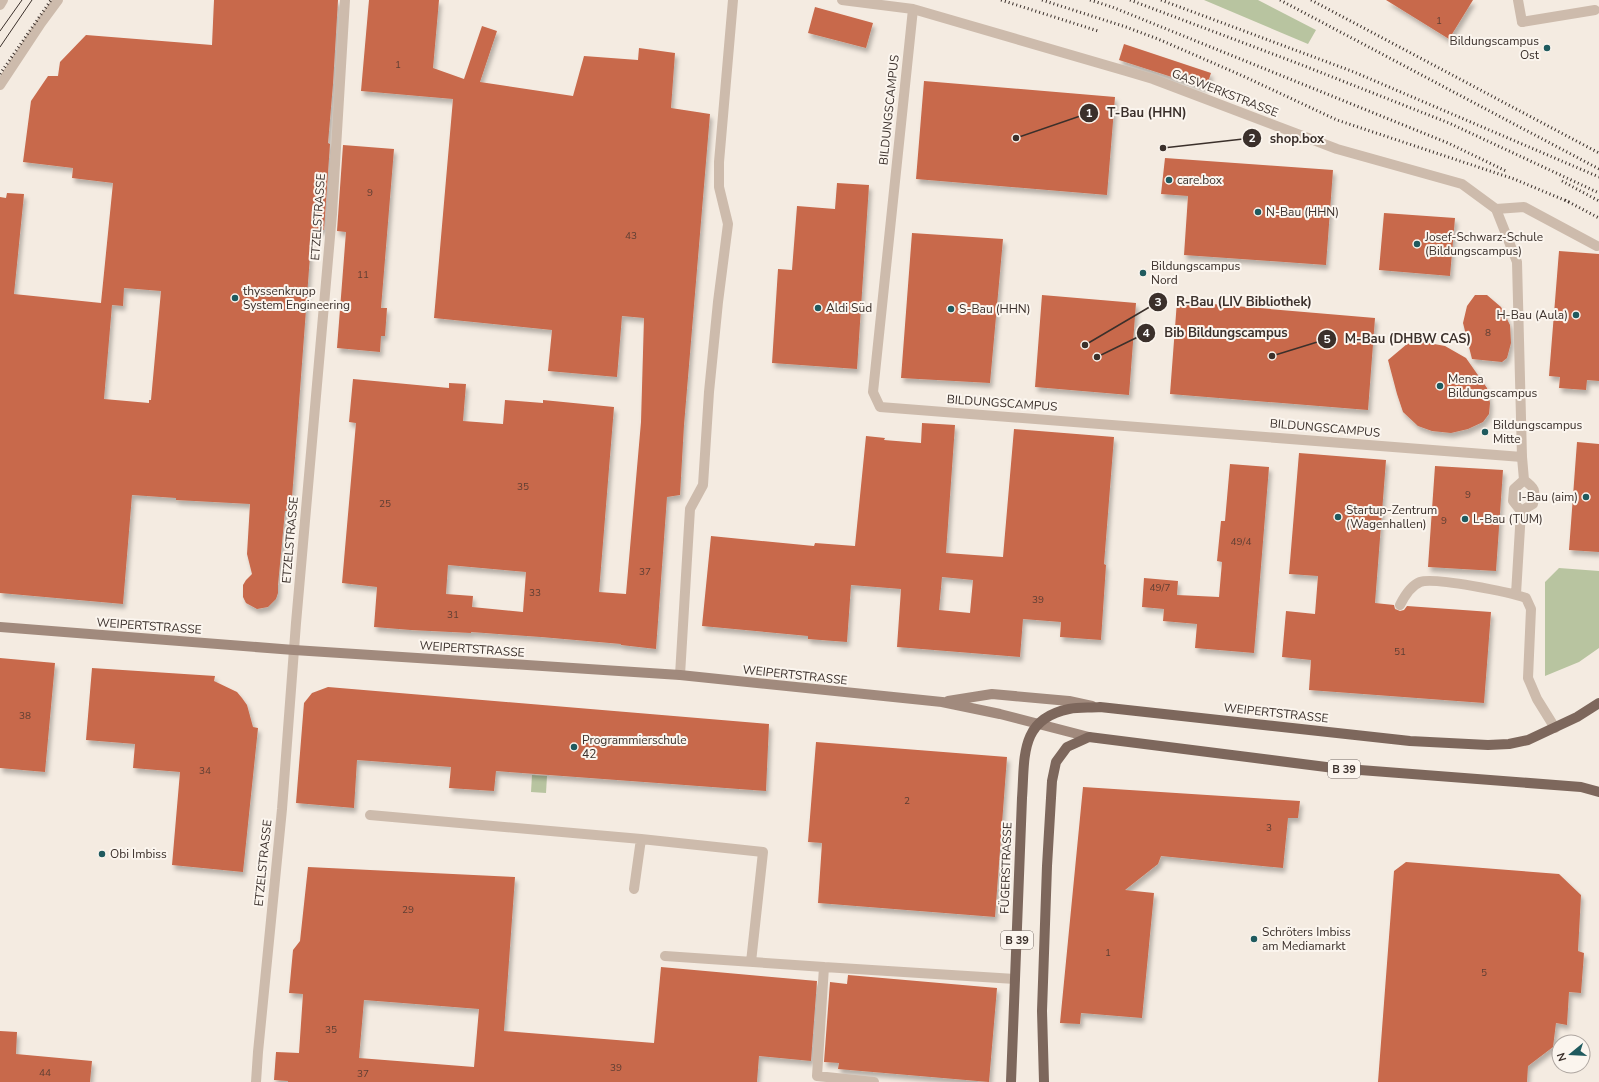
<svg xmlns="http://www.w3.org/2000/svg" width="1599" height="1082" font-family="'Nunito Sans',sans-serif">
<style>
.green{fill:#b8c4a0}
.building{fill:#c8694b;fill-rule:evenodd;filter:url(#shadow)}
.lines{fill:none;stroke-linecap:round;stroke-linejoin:round}
.lane{stroke:#cdbbac;stroke-width:10}
.street{stroke:#cdbbac;stroke-width:10}
.secondary{stroke:#a18a7d;stroke-width:10}
.primary{stroke:#7d675c;stroke-width:10}
.tram{stroke:#3b302b;stroke-width:1}
.rail{stroke:#3b302b;stroke-width:3;stroke-dasharray:1 3;stroke-linecap:butt}
.poi-dot{fill:#1f5a5e;stroke:#fbf5ee;stroke-width:1.5}
.labels{text-anchor:middle;stroke-width:4;stroke-linejoin:round;paint-order:stroke}
.number-label{font-size:10px;fill:#5e3e33}
.shield{fill:#fbf5ee;stroke:#756b66;stroke-width:1}
.shield-label{font-size:11px;font-weight:bold;fill:#3b302b}
.poi-label{font-size:12px;fill:#3b302b;stroke:#fbf5ee;text-anchor:start}
.street-label{font-size:12px;fill:#3b302b;stroke:#fbf5ee}
.leader{fill:none;stroke:#3b302b;stroke-width:1.5}
.callout-dot{fill:#3b302b;stroke:#fbf5ee;stroke-width:1.5}
.mark-label{font-size:12px;text-anchor:middle;font-weight:bold;fill:#fff}
.callout-label{font-size:13px;text-anchor:middle;font-weight:bold;fill:#3b302b;stroke:#fbf5ee;stroke-width:4;stroke-linejoin:round;paint-order:stroke}
</style>
<defs>
<filter id="shadow"><feDropShadow dx="2.5" dy="4.5" stdDeviation="2" flood-color="#0004"/></filter>
</defs>
<rect width="100%" height="100%" fill="#f4ebe1"/>
<path class="green" d="M 1204,0 L 1258,0 L 1316,30 L 1308,44 Z
M 1559,568 L 1599,571 L 1599,648 L 1579,662 L 1545,676 L 1545,582 Z
M 532,775 L 547,776 L 546,793 L 531,792 Z"/>
<path class="building" d="M 214,0 L 338,0 L 333,84 L 328,143 L 330,144 L 324,230 L 312,229 L 291,511 L 285,511 L 278,585 L 278,593 L 276,599 L 268,607 L 257,609 L 246,603 L 243,597 L 243,585 L 246,580 L 252,574 L 247,554 L 250,504 L 176,500 L 176,498 L 132,495 L 123,604 L 0,593 L 0,197 L 6,198 L 7,193 L 24,194 L 14,294 L 101,303 L 113,183 L 72,178 L 73,168 L 23,162 L 31,101 L 48,76 L 58,76 L 60,62 L 86,35 L 212,45 ZM 124,288 L 161,291 L 151,400 L 149,400 L 149,403 L 104,399 L 112,305 L 123,306 Z
M 369,0 L 439,0 L 433,68 L 464,79 L 482,26 L 497,31 L 480,82 L 573,96 L 584,56 L 638,60 L 639,48 L 675,53 L 671,108 L 710,114 L 684,425 L 680,495 L 667,497 L 656,649 L 621,645 L 621,644 L 541,637 L 471,632 L 471,633 L 411,630 L 374,627 L 377,587 L 342,583 L 356,423 L 349,422 L 353,379 L 449,388 L 449,383 L 466,384 L 463,421 L 503,424 L 505,400 L 543,403 L 543,400 L 614,407 L 599,592 L 626,594 L 641,422 L 644,318 L 622,316 L 617,377 L 548,371 L 552,330 L 434,318 L 453,99 L 361,91 ZM 448,565 L 526,572 L 523,612 L 472,607 L 473,596 L 446,594 Z
M 1386,0 L 1473,0 L 1449,39 Z
M 815,7 L 873,23 L 866,48 L 808,33 Z
M 1124,44 L 1211,73 L 1206,88 L 1119,60 Z
M 924,81 L 1115,97 L 1107,195 L 916,179 Z
M 343,145 L 394,149 L 381,308 L 387,308 L 385,336 L 381,336 L 380,352 L 337,348 L 346,232 L 337,231 Z
M 1165,158 L 1333,170 L 1326,265 L 1184,255 L 1188,196 L 1161,194 Z
M 837,183 L 869,185 L 857,369 L 772,363 L 778,269 L 792,270 L 797,206 L 835,209 Z
M 1384,213 L 1455,218 L 1450,276 L 1379,270 Z
M 912,233 L 1003,239 L 990,383 L 901,378 Z
M 1559,251 L 1599,254 L 1599,381 L 1587,380 L 1586,390 L 1559,388 L 1560,377 L 1549,376 Z
M 1042,295 L 1136,303 L 1129,395 L 1035,387 Z
M 1475,295 L 1487,295 L 1501,307 L 1510,325 L 1511,343 L 1507,358 L 1502,362 L 1472,359 L 1463,323 L 1467,306 Z
M 1177,301 L 1375,318 L 1368,410 L 1170,394 Z
M 1418,341 L 1445,346 L 1466,358 L 1487,388 L 1490,403 L 1489,414 L 1483,422 L 1468,429 L 1451,433 L 1432,431 L 1418,426 L 1403,412 L 1397,394 L 1388,360 L 1407,344 Z
M 922,423 L 955,425 L 946,553 L 1003,557 L 1014,429 L 1114,437 L 1104,564 L 1106,565 L 1101,640 L 1060,637 L 1061,622 L 1023,619 L 1020,657 L 897,647 L 901,589 L 851,585 L 847,642 L 808,639 L 808,636 L 702,626 L 711,536 L 814,546 L 815,543 L 855,546 L 866,436 L 885,438 L 884,440 L 921,443 ZM 942,577 L 973,580 L 970,613 L 939,610 Z
M 1577,442 L 1599,444 L 1599,552 L 1569,550 Z
M 1299,453 L 1386,460 L 1375,603 L 1394,605 L 1395,609 L 1400,611 L 1404,610 L 1407,606 L 1491,612 L 1484,703 L 1309,690 L 1311,660 L 1282,657 L 1286,611 L 1315,614 L 1318,576 L 1289,574 Z
M 1230,464 L 1269,467 L 1254,653 L 1195,648 L 1197,624 L 1163,621 L 1164,609 L 1142,607 L 1144,578 L 1178,581 L 1177,595 L 1219,597 L 1222,562 L 1217,561 L 1221,521 L 1225,521 Z
M 1435,466 L 1503,470 L 1496,571 L 1428,567 Z
M 0,658 L 55,663 L 45,772 L 0,768 Z
M 92,668 L 215,676 L 214,681 L 237,692 L 242,698 L 247,705 L 253,727 L 258,728 L 243,872 L 172,865 L 180,772 L 133,768 L 135,744 L 86,740 Z
M 328,687 L 769,724 L 766,791 L 496,771 L 494,791 L 449,788 L 451,767 L 357,760 L 354,808 L 296,803 L 304,703 L 312,693 Z
M 816,742 L 1007,757 L 995,917 L 818,903 L 822,843 L 808,842 Z
M 1083,787 L 1300,801 L 1298,818 L 1288,818 L 1283,868 L 1161,856 L 1158,864 L 1125,890 L 1154,893 L 1142,1018 L 1081,1013 L 1080,1024 L 1060,1023 Z
M 1406,862 L 1559,874 L 1581,895 L 1578,951 L 1584,953 L 1581,993 L 1569,992 L 1567,1025 L 1556,1023 L 1553,1047 L 1528,1066 L 1527,1082 L 1378,1082 L 1394,871 Z
M 308,867 L 515,877 L 504,1031 L 654,1043 L 661,967 L 817,981 L 811,1061 L 759,1056 L 757,1082 L 288,1082 L 288,1081 L 274,1080 L 276,1052 L 299,1053 L 303,994 L 289,993 L 293,950 L 300,941 ZM 364,1000 L 479,1009 L 474,1067 L 359,1058 Z
M 848,975 L 997,988 L 989,1082 L 838,1069 L 839,1063 L 824,1062 L 830,982 L 847,984 Z
M 0,1031 L 17,1032 L 16,1054 L 92,1061 L 90,1082 L 0,1082 Z"/>
<g class="lines">
<path class="lane" d="M 0,5 L 3,0
M 1522,22 L 1595,10
M 1496,209 L 1524,207 L 1597,246
M 1522,457 L 1524,480
M 1516,594 L 1521,511 L 1513,501 L 1514,489 L 1524,480 C 1535,488 1536,490 1533,504 L 1521,511
M 1400,605 C 1404,597 1410,586 1420,582 C 1434,577 1510,592 1526,598 L 1531,609 L 1528,678 L 1537,699 L 1555,728
M 680,675 L 690,509 L 703,485 L 709,392 L 718,302 L 728,224 L 719,187 L 719,162 L 733,0
M 370,815 L 641,839 L 634,889
M 641,839 L 763,852 L 751,962
M 665,956 L 824,967
M 874,1082 L 817,1076 L 824,967 L 1015,979"/>
<path class="street" d="M 842,0 L 913,9 L 1126,71 L 1153,79 L 1337,149 L 1462,184 L 1496,209 L 1517,262 L 1522,457 L 880,407 L 873,392 L 913,9
M 1518,0 L 1522,22
M 0,85 L 41,23 L 58,0
M 256,1082 L 258,1052 L 282,809 L 296,623 L 332,214 L 345,0"/>
<path class="secondary" d="M 0,627 L 294,650 L 680,675 L 942,702 L 1000,714 L 1089,737
M 948,701 L 992,694 L 1069,701 L 1092,706"/>
<path class="primary" d="M 1011,1082 L 1022,798 C 1025,758 1019,719 1069,709 C 1079,707 1090,708 1100,707 L 1410,741 L 1488,745 L 1509,744 L 1528,740 L 1577,717 L 1599,703
M 1044,1082 L 1042,1011 L 1047,866 L 1052,781 L 1056,762 L 1067,747 L 1089,737 L 1334,768 L 1581,787 L 1599,792"/>
<path class="tram" d="M 0,31 L 22,0
M 0,47 L 32,0"/>
<path class="rail" d="M 1001,0 L 1098,31
M 1042,0 L 1126,27 L 1158,39 L 1243,76 L 1337,120 L 1514,179 L 1569,202
M 1090,0 L 1112,7 L 1448,143 L 1506,171
M 1130,0 L 1302,65 L 1449,123 L 1599,193
M 1161,0 L 1354,72 L 1599,177
M 1280,0 L 1599,169
M 1311,0 L 1599,153
M 0,74 L 51,0
M 1562,181 L 1599,201
M 1565,200 L 1599,218"/>
</g>
<g class="poi-dot">
<circle cx="1547" cy="48" r="4"/>
<circle cx="1169" cy="180" r="4"/>
<circle cx="1258" cy="212" r="4"/>
<circle cx="1417" cy="244" r="4"/>
<circle cx="1143" cy="273" r="4"/>
<circle cx="235" cy="298" r="4"/>
<circle cx="818" cy="308" r="4"/>
<circle cx="951" cy="309" r="4"/>
<circle cx="1576" cy="315" r="4"/>
<circle cx="1440" cy="386" r="4"/>
<circle cx="1485" cy="432" r="4"/>
<circle cx="1586" cy="497" r="4"/>
<circle cx="1338" cy="517" r="4"/>
<circle cx="1465" cy="519" r="4"/>
<circle cx="574" cy="747" r="4"/>
<circle cx="102" cy="854" r="4"/>
<circle cx="1254" cy="939" r="4"/>
</g>
<g class="labels">
<g class="number-label">
<text x="1439" y="24">1</text>
<text x="398" y="68">1</text>
<text x="370" y="196">9</text>
<text x="631" y="239">43</text>
<text x="363" y="278">11</text>
<text x="1488" y="336">8</text>
<text x="523" y="490">35</text>
<text x="1468" y="498">9</text>
<text x="385" y="507">25</text>
<text x="1444" y="524">9</text>
<text x="1241" y="545">49/4</text>
<text x="645" y="575">37</text>
<text x="1160" y="591">49/7</text>
<text x="535" y="596">33</text>
<text x="1038" y="603">39</text>
<text x="453" y="618">31</text>
<text x="1400" y="655">51</text>
<text x="25" y="719">38</text>
<text x="205" y="774">34</text>
<text x="907" y="804">2</text>
<text x="1269" y="831">3</text>
<text x="408" y="913">29</text>
<text x="1108" y="956">1</text>
<text x="1484" y="976">5</text>
<text x="331" y="1033">35</text>
<text x="616" y="1071">39</text>
<text x="45" y="1076">44</text>
<text x="363" y="1077">37</text>
</g>
<g class="shield">
<rect x="1328" y="760" width="32" height="18" rx="3"/>
<rect x="1001" y="931" width="32" height="18" rx="3"/>
</g>
<g class="shield-label">
<text x="1344" y="773">B 39</text>
<text x="1017" y="944">B 39</text>
</g>
<g class="poi-label">
<text x="1539" y="45" text-anchor="end">Bildungscampus<tspan x="1539" dy="14">Ost</tspan></text>
<text x="1177" y="184">care.box</text>
<text x="1266" y="216">N-Bau (HHN)</text>
<text x="1425" y="241">Josef-Schwarz-Schule<tspan x="1425" dy="14">(Bildungscampus)</tspan></text>
<text x="1151" y="270">Bildungscampus<tspan x="1151" dy="14">Nord</tspan></text>
<text x="243" y="295">thyssenkrupp<tspan x="243" dy="14">System Engineering</tspan></text>
<text x="826" y="312">Aldi Süd</text>
<text x="959" y="313">S-Bau (HHN)</text>
<text x="1568" y="319" text-anchor="end">H-Bau (Aula)</text>
<text x="1448" y="383">Mensa<tspan x="1448" dy="14">Bildungscampus</tspan></text>
<text x="1493" y="429">Bildungscampus<tspan x="1493" dy="14">Mitte</tspan></text>
<text x="1578" y="501" text-anchor="end">I-Bau (aim)</text>
<text x="1346" y="514">Startup-Zentrum<tspan x="1346" dy="14">(Wagenhallen)</tspan></text>
<text x="1473" y="523">L-Bau (TUM)</text>
<text x="582" y="744">Programmierschule<tspan x="582" dy="14">42</tspan></text>
<text x="110" y="858">Obi Imbiss</text>
<text x="1262" y="936">Schröters Imbiss<tspan x="1262" dy="14">am Mediamarkt</tspan></text>
</g>
<g class="street-label">
<text transform="translate(1225 93) rotate(21)" y="4">GASWERKSTRASSE</text>
<text transform="translate(889 110) rotate(-84)" y="4">BILDUNGSCAMPUS</text>
<text transform="translate(318 217) rotate(-86)" y="4">ETZELSTRASSE</text>
<text transform="translate(1002 403) rotate(4)" y="4">BILDUNGSCAMPUS</text>
<text transform="translate(1325 428) rotate(5)" y="4">BILDUNGSCAMPUS</text>
<text transform="translate(290 540) rotate(-85)" y="4">ETZELSTRASSE</text>
<text transform="translate(149 626) rotate(4)" y="4">WEIPERTSTRASSE</text>
<text transform="translate(472 649) rotate(4)" y="4">WEIPERTSTRASSE</text>
<text transform="translate(795 675) rotate(6)" y="4">WEIPERTSTRASSE</text>
<text transform="translate(1276 713) rotate(6)" y="4">WEIPERTSTRASSE</text>
<text transform="translate(263 863) rotate(-84)" y="4">ETZELSTRASSE</text>
<text transform="translate(1006 868) rotate(-88)" y="4">FÜGERSTRASSE</text>
</g>
</g>
<path class="leader" d="M1016 138L1089 113M1163 148L1252 138M1085 345L1158 302M1097 357L1146 333M1272 356L1327 339"/>
<g class="callout-dot">
<circle cx="1016" cy="138" r="4"/>
<circle cx="1163" cy="148" r="4"/>
<circle cx="1085" cy="345" r="4"/>
<circle cx="1097" cy="357" r="4"/>
<circle cx="1272" cy="356" r="4"/>
<circle cx="1089" cy="113" r="10"/>
<circle cx="1252" cy="138" r="10"/>
<circle cx="1158" cy="302" r="10"/>
<circle cx="1146" cy="333" r="10"/>
<circle cx="1327" cy="339" r="10"/>
</g>
<g class="mark-label">
<text x="1089" y="117">1</text>
<text x="1252" y="142">2</text>
<text x="1158" y="306">3</text>
<text x="1146" y="337">4</text>
<text x="1327" y="343">5</text>
</g>
<g class="callout-label">
<text x="1147" y="117">T-Bau (HHN)</text>
<text x="1297" y="143">shop.box</text>
<text x="1244" y="306">R-Bau (LIV Bibliothek)</text>
<text x="1226" y="337">Bib Bildungscampus</text>
<text x="1408" y="343">M-Bau (DHBW CAS)</text>
</g>
<g transform="translate(1571 1054) rotate(252)"><circle r="19" fill="#fbf5ee" stroke="#aea6a0"/>
<path d="M0-3L7 15L0 10L-7 15Z" fill="#1f5a5e"/>
<text y="-6" font-size="11" font-weight="bold" text-anchor="middle" fill="#3b302b">N</text>
</g>
</svg>
